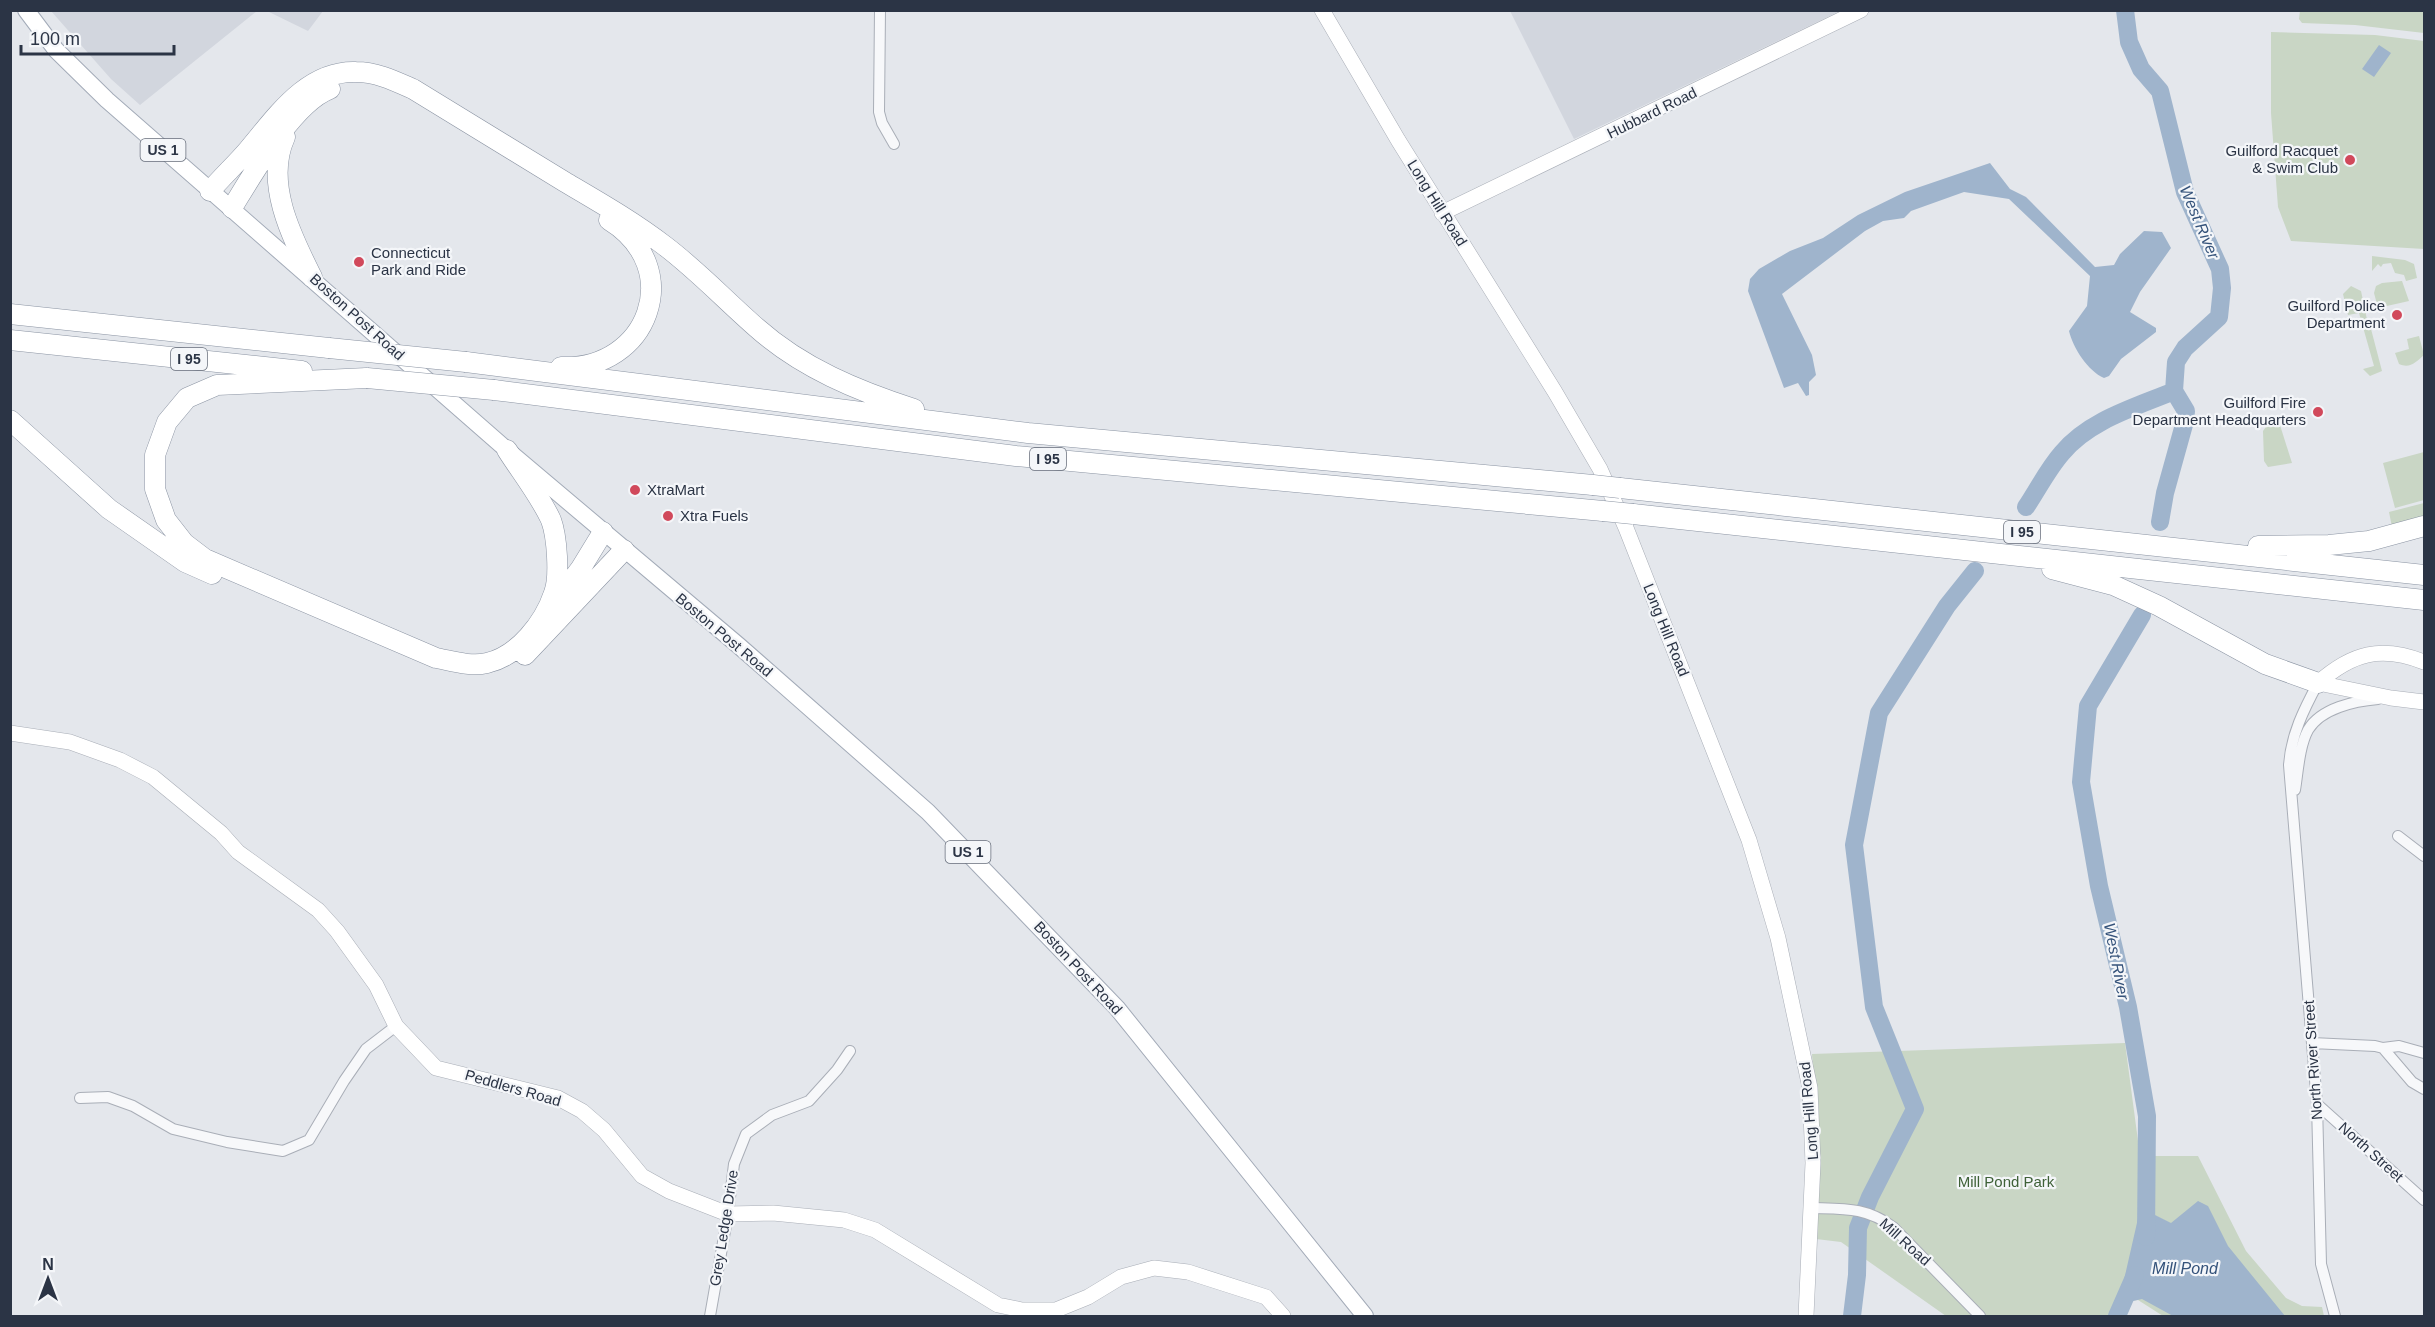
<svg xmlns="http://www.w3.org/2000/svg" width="2435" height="1327" font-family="Helvetica,sans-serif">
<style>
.built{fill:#d2d6de}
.green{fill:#c9d6c5}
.water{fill:#9fb4cc}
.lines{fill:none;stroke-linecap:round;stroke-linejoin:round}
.river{stroke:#9fb4cc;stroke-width:18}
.street-casing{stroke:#a9aeb7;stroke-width:12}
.secondary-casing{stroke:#a9aeb7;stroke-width:16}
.primary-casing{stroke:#a3abb8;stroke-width:18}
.highway-casing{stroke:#8b94a3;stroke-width:21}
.street{stroke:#f7f8fa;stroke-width:10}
.secondary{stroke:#fff;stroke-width:15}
.primary{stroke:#fff;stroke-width:16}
.highway{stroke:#fff;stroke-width:20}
.highway-bridge-casing{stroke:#8b94a3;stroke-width:21;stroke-linecap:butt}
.highway-bridge{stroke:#fff;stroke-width:20}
.poi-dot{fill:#d1495b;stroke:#f4f6f9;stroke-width:2}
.labels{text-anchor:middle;stroke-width:4.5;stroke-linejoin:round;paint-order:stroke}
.shield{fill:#f4f6f9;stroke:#676e7b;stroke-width:1.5}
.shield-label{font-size:14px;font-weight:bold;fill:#2b3445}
.street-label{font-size:15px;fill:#2b3445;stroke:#f4f6f9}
.poi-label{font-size:15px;fill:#2b3445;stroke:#f4f6f9;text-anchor:end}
.park-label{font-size:15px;fill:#3f6138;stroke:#f4f6f9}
.water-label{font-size:16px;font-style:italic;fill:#34527a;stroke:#f4f6f9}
</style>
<rect width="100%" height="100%" fill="#e4e7ec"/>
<path class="built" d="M 51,11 L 257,11 L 140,105 L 111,79 Z
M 267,11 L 323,11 L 308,31 Z
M 1510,11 L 1840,11 L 1574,139 Z"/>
<path class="green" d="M 2300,11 L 2424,11 L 2424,33 L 2355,25 L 2302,23 L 2299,19 Z
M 2271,32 L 2375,35 L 2424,41 L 2424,249 L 2291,241 L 2278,207 L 2271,113 Z
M 2372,256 L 2405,260 L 2414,264 L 2417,278 L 2406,281 L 2404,275 L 2395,273 L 2391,263 L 2383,264 L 2381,267 L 2378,264 L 2372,271 Z
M 2402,281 L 2409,301 L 2378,308 L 2374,293 L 2376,286 L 2382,283 Z
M 2351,286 L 2361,291 L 2369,329 L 2371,329 L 2382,371 L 2370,376 L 2363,369 L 2374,366 L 2359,313 L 2348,315 L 2343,294 Z
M 2419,336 L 2424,355 C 2416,362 2410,369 2399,364 L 2395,353 L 2409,349 L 2407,339 Z
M 2279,422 L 2292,463 L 2268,467 L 2264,461 L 2263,431 L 2268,424 Z
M 2424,452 L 2424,500 L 2395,508 L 2383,463 Z
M 2424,503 L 2424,519 L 2392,527 L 2389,512 Z
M 2125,1043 L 2140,1156 L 2198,1156 L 2246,1251 L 2286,1298 L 2302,1306 L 2322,1307 L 2324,1316 L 2163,1316 L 2138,1300 L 2126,1302 L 2119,1316 L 1946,1316 L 1841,1242 L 1816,1239 C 1822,1177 1816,1116 1812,1054 Z"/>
<path class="water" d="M 2379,45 L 2391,53 L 2374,77 L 2362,69 Z
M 1990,163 L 2010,189 L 2026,197 L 2095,267 L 2114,265 L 2120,254 L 2144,231 L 2162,232 L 2171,248 L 2140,292 L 2130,312 L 2156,328 L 2156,332 L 2121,359 L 2109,376 L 2104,378 C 2088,371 2073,348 2069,331 L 2087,306 L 2090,276 L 2009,199 L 1964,192 L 1911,211 L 1904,218 L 1883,221 L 1865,231 L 1782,294 L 1812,355 L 1816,375 L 1809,382 L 1809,395 L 1806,396 L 1798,383 L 1784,388 L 1748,291 L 1750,279 L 1759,269 L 1790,251 L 1823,238 L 1858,215 L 1905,192 Z
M 2198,1201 L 2208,1206 L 2228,1246 L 2285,1316 L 2173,1316 L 2142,1299 L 2133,1301 L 2121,1293 L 2139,1214 L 2151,1213 L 2171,1223 Z"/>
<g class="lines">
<path class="river" d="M 2125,10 L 2129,42 L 2141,69 L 2160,91 L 2185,192 L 2220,269 L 2222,288 L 2219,317 L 2185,348 L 2176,362 L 2174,391
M 2026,507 C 2038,489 2048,469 2062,453 C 2089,420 2136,407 2174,391
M 2160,522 L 2165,493 L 2185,421 L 2186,411 L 2174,391
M 2142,615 L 2088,706 L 2081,782 L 2099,886 L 2128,1007 L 2147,1116 L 2146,1237
M 1852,1316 L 1857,1275 L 1858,1228 L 1870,1197 L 1915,1109 L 1874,1007 L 1854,845 L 1879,713 L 1947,606 L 1975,571
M 2117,1316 L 2135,1275"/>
<g class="street-casing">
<path id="street" d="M 880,10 L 879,112 L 882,123 L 894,144
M 2318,683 C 2304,709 2291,735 2289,765 L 2317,1104 L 2321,1264 L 2335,1316
M 2295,790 C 2298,772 2299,747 2308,730 C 2321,708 2355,701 2378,699
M 2398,836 L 2424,856
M 2312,1043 L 2375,1046 L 2383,1048 L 2399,1046 L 2424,1053
M 2383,1048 L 2412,1082 L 2424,1089
M 80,1098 L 108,1097 L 133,1106 L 173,1129 L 227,1142 L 283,1151 L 309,1140 L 344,1081 L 366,1049 L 396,1026
M 2317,1104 L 2424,1200
M 1811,1208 C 1844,1209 1866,1207 1893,1227 L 1980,1316
M 710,1316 L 728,1214 L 734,1164 L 746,1134 L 772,1115 L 809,1101 L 837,1070 L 850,1051"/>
</g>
<g class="secondary-casing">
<path id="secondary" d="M 1322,10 L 1398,140 L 1555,392 L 1600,469 L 1626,528 L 1749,840 L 1778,938 L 1810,1088 L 1813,1163 L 1806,1316
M 1442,213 L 1861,10
M 2318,683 C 2352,653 2381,645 2424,662
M 2318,683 L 2391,698 L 2424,702
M 10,733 L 70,742 L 120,760 L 153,777 L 221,833 L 238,852 L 318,910 L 337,931 L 376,985 L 396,1026 L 436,1068 L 558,1098 L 582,1111 L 604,1130 L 642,1176 L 669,1191 L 728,1214 L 773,1213 L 844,1220 L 875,1230 L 998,1305 L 1022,1310 L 1056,1310 L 1088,1297 L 1121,1277 L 1154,1268 L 1188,1272 L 1266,1297 L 1283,1316"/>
</g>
<g class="primary-casing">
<path id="primary" d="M 26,10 L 56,50 L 107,100 L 507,450 L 738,645 L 928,812 L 1117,1008 L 1365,1316"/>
</g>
<g class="highway-casing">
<path id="highway" d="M 285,137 C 264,183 292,237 312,277
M 210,191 C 222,177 236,164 248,150 C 276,117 307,70 356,72 C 377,72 395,81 413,89 C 464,120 515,151 565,182 C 599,202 634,222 665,246 C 698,271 726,301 757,328 C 802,368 858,391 914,409
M 232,208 C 253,174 293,103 330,89
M 10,314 L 329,348
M 10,340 L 302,371
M 466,362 L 1028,433 L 1593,485
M 561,367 C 648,371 687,268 609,220
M 367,378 L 217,385 L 187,398 L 167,422 L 155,455 L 155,489 L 166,520 L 184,543 L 205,559 L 436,658 C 452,661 471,667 487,663 C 518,656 544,623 554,593 C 560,577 557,536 551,520 C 540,496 521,472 507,450
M 494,390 L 1016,456 L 1603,511
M 10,420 L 109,509 L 185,562 L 212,574
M 1620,488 L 2424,575
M 1633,514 L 2424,600
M 2258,546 L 2329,545 L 2369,541 L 2424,526
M 2052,569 L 2113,585 L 2159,606 L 2265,664 L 2318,683
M 554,604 L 581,568 L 603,532
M 525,655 L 624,550"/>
</g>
<use href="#street" class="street"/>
<use href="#secondary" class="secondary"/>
<use href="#primary" class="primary"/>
<use href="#highway" class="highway"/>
<g class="highway-bridge-casing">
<path id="highway-bridge" d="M 329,348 L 466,362
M 367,378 L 494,390
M 1593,485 L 1620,488
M 1603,511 L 1633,514"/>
</g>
<use href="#highway-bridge" class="highway-bridge"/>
</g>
<g class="poi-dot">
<circle cx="2350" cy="160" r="6"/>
<circle cx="359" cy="262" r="6"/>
<circle cx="2397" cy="315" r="6"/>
<circle cx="2318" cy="412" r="6"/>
<circle cx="635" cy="490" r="6"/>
<circle cx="668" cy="516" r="6"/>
</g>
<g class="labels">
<g class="shield">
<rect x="140.5" y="139" width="45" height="22" rx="4.5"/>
<rect x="171" y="348" width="36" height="22" rx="4.5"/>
<rect x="1030" y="448" width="36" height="22" rx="4.5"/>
<rect x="2004" y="521" width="36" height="22" rx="4.5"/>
<rect x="945.5" y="841" width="45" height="22" rx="4.5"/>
</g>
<g class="shield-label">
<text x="163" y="155">US 1</text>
<text x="189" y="364">I 95</text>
<text x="1048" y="464">I 95</text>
<text x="2022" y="537">I 95</text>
<text x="968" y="857">US 1</text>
</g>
<g class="street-label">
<text transform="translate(1652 113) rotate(-26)" y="5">Hubbard Road</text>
<text transform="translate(1437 203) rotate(58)" y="5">Long Hill Road</text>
<text transform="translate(357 317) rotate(42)" y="5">Boston Post Road</text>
<text transform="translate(1666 630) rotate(68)" y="5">Long Hill Road</text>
<text transform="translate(724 635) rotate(40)" y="5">Boston Post Road</text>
<text transform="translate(1078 968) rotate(47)" y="5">Boston Post Road</text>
<text transform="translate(2313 1060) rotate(-94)" y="5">North River Street</text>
<text transform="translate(513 1088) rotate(16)" y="5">Peddlers Road</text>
<text transform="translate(1809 1111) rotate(-95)" y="5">Long Hill Road</text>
<text transform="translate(2371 1152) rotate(42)" y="5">North Street</text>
<text transform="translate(724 1228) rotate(-81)" y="5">Grey Ledge Drive</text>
<text transform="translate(1905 1242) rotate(42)" y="5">Mill Road</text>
</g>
<g class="poi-label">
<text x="2338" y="156">Guilford Racquet<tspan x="2338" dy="17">&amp; Swim Club</tspan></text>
<text x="371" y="258" text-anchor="start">Connecticut<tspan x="371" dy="17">Park and Ride</tspan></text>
<text x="2385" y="311">Guilford Police<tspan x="2385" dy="17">Department</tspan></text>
<text x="2306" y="408">Guilford Fire<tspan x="2306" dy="17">Department Headquarters</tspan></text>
<text x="647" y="495" text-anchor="start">XtraMart</text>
<text x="680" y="521" text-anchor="start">Xtra Fuels</text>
</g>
<g class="park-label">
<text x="2006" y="1187">Mill Pond Park</text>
</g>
<g class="water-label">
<text transform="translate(2200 222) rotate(67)" y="6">West River</text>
<text transform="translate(2117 961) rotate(79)" y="6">West River</text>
<text x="2185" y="1274">Mill Pond</text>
</g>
</g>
<rect width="2435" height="1327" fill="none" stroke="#2b3445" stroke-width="24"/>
<g transform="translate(48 1279)" stroke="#f4f6f9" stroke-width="4.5" paint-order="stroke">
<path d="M0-4.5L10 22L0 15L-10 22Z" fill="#2b3445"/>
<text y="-9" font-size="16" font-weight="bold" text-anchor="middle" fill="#2b3445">N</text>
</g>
<path d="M21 45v9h153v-9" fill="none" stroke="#2b3445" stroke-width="3"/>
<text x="30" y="45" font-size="18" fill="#2b3445" stroke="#f4f6f9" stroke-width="4.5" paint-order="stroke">100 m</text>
</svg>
